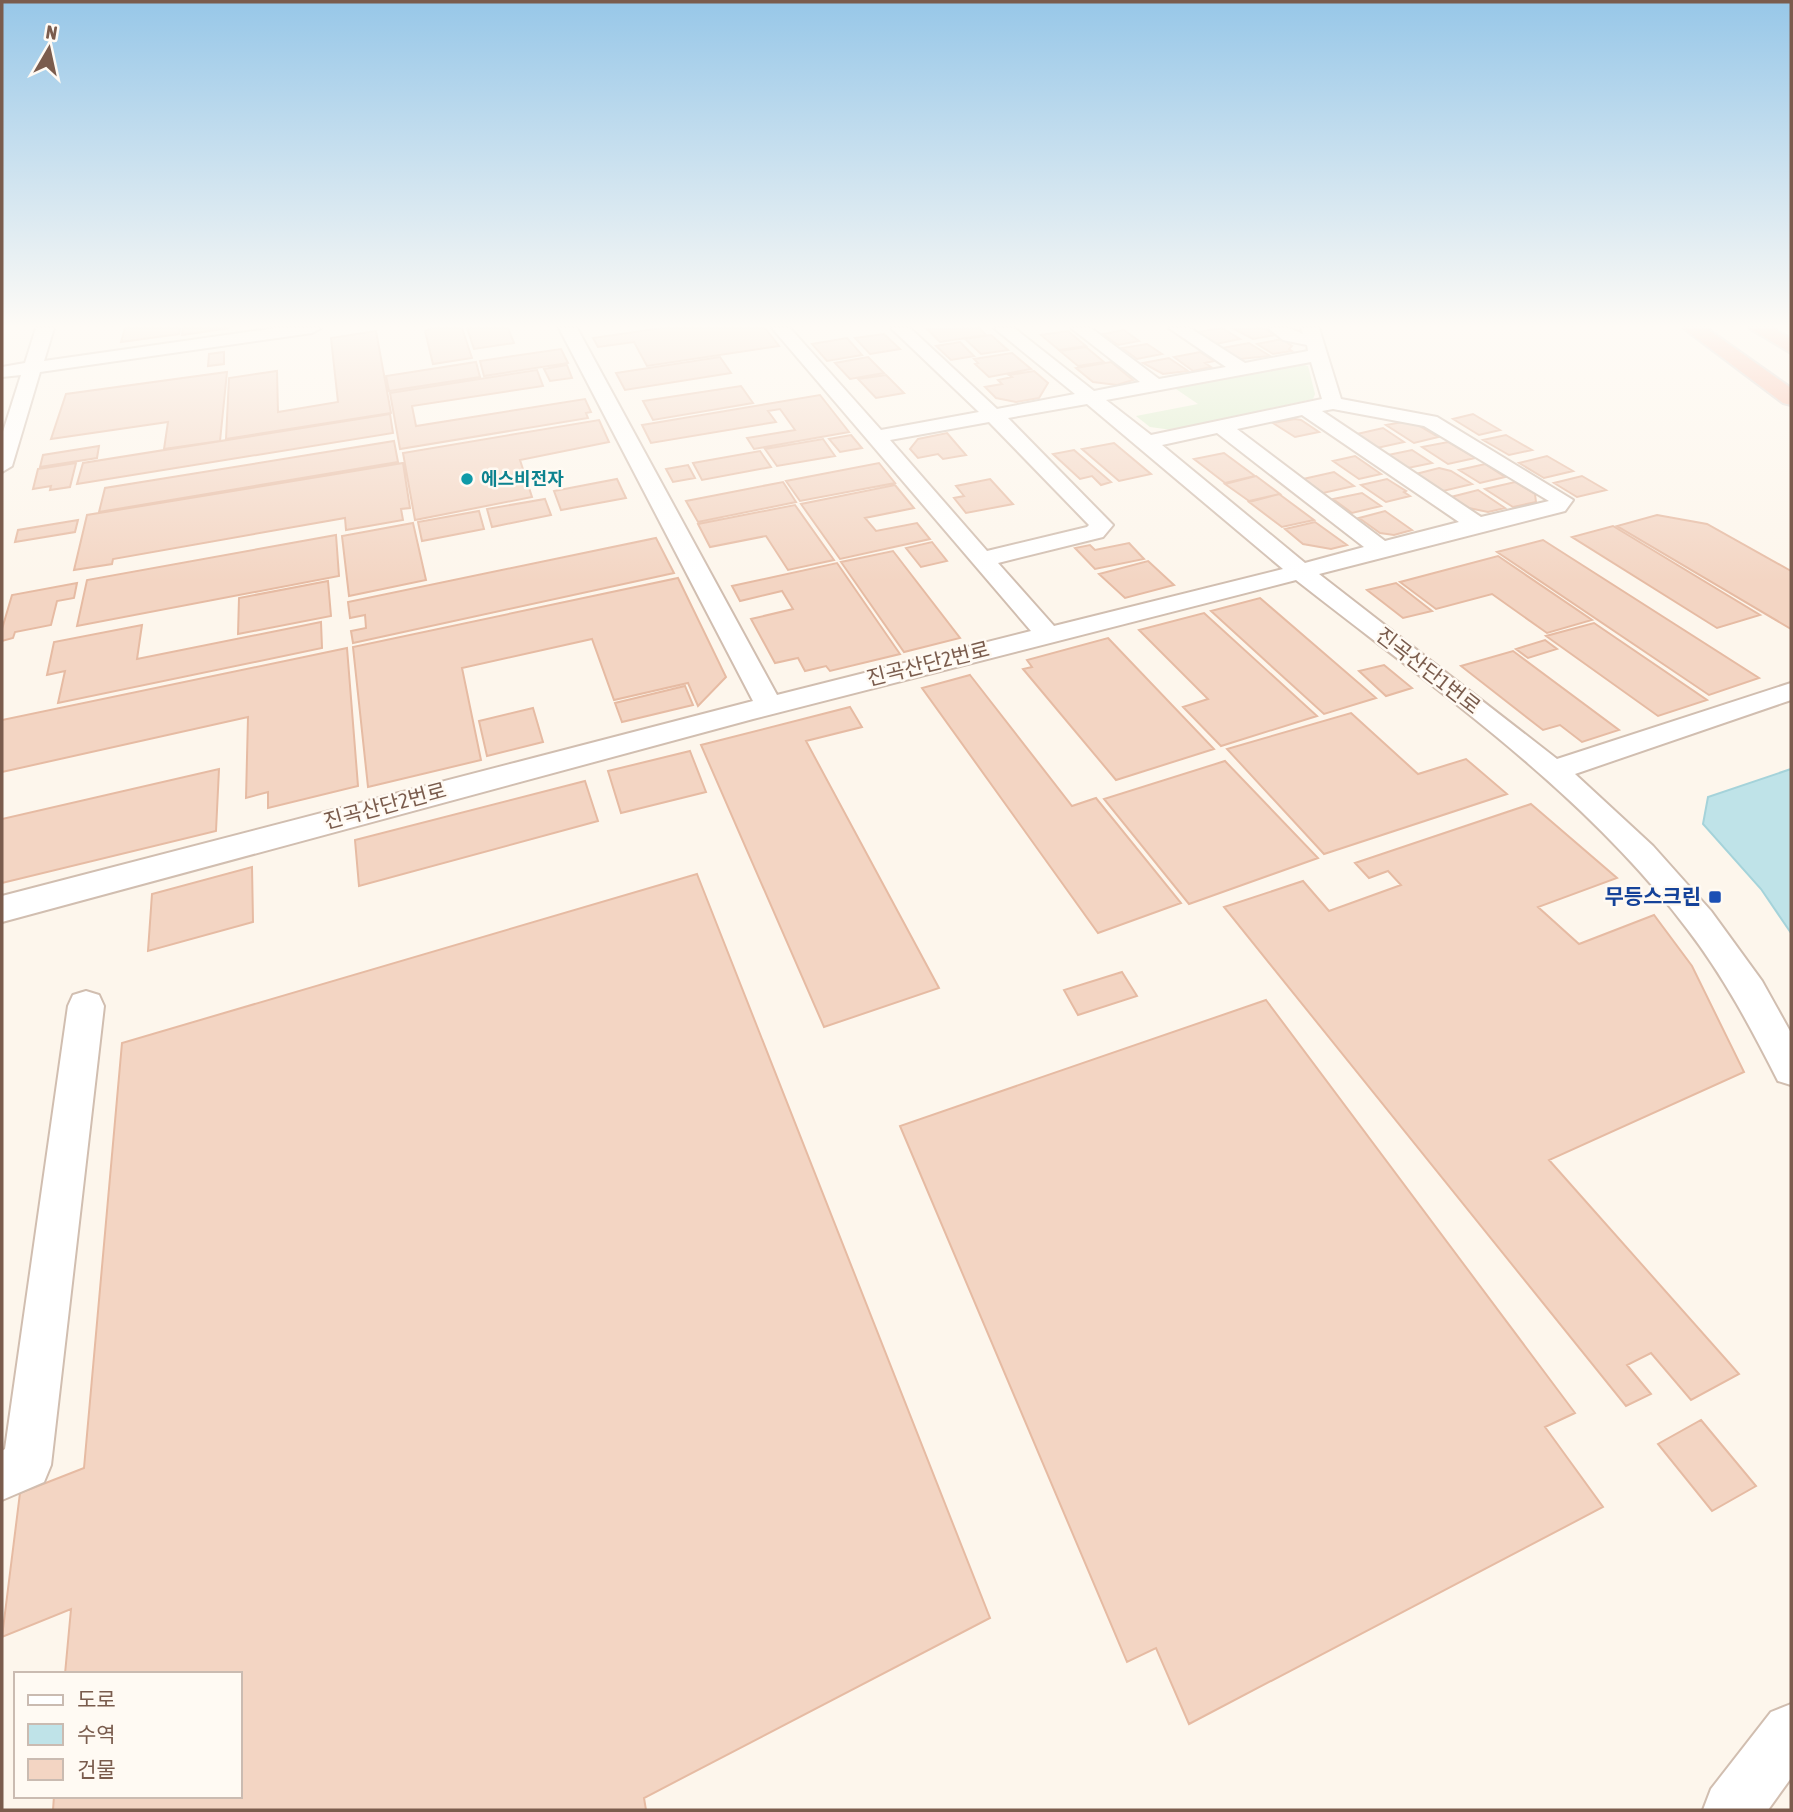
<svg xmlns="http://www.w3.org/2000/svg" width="1793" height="1812" font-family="'Asap Condensed','Noto Sans KR',sans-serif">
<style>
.green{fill:#d8ecc9}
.water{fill:#bfe3e8;stroke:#a5d3da;stroke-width:2}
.building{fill:#f3d5c3;stroke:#e6bba3;stroke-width:2}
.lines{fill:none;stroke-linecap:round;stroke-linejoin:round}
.minor-casing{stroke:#d1beb0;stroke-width:4}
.highway-casing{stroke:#dad1cd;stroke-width:4}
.minor{fill:#fff;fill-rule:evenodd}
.highway{fill:#f7b7a3;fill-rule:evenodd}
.culture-dot{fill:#0f9aa8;stroke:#fffaf3;stroke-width:2.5}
.transit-dot{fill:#1a4fb4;stroke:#fffaf3;stroke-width:2.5}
.labels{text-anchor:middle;stroke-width:5;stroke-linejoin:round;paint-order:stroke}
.far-culture-label{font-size:18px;font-weight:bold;fill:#0d838f;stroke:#fffaf3;text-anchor:start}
.street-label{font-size:21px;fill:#7a5c4d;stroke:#fffaf3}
.transit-label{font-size:21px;font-weight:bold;fill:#164399;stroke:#fffaf3;text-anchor:end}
</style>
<rect width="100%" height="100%" fill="#fdf6ec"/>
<path class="green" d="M 1294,362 L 1308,366 L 1315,394 L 1313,399 L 1172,430 L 1150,427 L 1136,416 L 1198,404 L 1173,387 Z"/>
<path class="water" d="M 1791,769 L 1791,933 L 1761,889 L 1703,824 L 1708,797 Z"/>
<path class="building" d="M 125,328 L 180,328 L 179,334 L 121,342 Z
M 183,328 L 230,328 L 182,335 Z
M 432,328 L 462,328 L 472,358 L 433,364 L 425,331 Z
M 467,328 L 508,328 L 514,343 L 474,349 Z
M 662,328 L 765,328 L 779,346 L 647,366 L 634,342 L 598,347 L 593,338 Z
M 979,328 L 986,335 L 940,342 L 927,329 Z
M 1222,328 L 1240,339 L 1216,344 L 1198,332 Z
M 1263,328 L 1275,335 L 1253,339 L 1234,329 Z
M 1124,330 L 1139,341 L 1118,345 L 1103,334 Z
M 376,331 L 391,413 L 226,439 L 229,378 L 277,371 L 278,412 L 338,402 L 331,338 Z
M 1068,331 L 1086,346 L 1059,350 L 1041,335 Z
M 884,334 L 900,349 L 870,354 L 855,338 Z
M 991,335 L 1008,350 L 981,354 L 965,339 Z
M 847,338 L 862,355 L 827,361 L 812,344 Z
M 1282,339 L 1292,346 L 1289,349 L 1292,351 L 1273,354 L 1257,344 Z
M 960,342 L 974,356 L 951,360 L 936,346 Z
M 1249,343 L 1270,356 L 1240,359 L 1222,348 Z
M 1147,344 L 1162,354 L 1137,359 L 1122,348 Z
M 1086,347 L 1104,362 L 1078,366 L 1060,351 Z
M 561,349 L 568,363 L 484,376 L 480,361 Z
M 224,352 L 224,364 L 208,366 L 209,354 Z
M 1200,352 L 1214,361 L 1205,363 L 1211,367 L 1193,371 L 1174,357 Z
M 1012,353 L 1031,369 L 989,377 L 975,364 L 978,363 L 974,359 Z
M 720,357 L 731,373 L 625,390 L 616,373 Z
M 868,357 L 884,373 L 850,379 L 835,363 Z
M 1169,358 L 1188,371 L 1163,374 L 1143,363 Z
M 476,362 L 480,377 L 389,391 L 386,376 Z
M 1111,362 L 1133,380 L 1117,385 L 1093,382 L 1076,368 Z
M 567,365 L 572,378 L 550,381 L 544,369 Z
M 537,370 L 543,386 L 412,406 L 416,426 L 585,399 L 591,412 L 586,413 L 588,418 L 400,449 L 390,393 Z
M 1034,371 L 1048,383 L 1039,398 L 1016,402 L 996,398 L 985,387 L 1002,384 L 998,380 L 1012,377 L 1009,375 Z
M 227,372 L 220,441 L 164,449 L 168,422 L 51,439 L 66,394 Z
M 886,375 L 904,393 L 876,398 L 858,379 Z
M 741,386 L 753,403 L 653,420 L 643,401 Z
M 820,395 L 849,432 L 754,449 L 747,438 L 795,430 L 780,409 L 768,411 L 776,422 L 651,443 L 642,425 Z
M 390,414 L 393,433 L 77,484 L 83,463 Z
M 1473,414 L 1500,430 L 1479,435 L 1453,419 Z
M 1295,419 L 1301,420 L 1319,432 L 1295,437 L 1273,423 Z
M 599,420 L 609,442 L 520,460 L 532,497 L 415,520 L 403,453 Z
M 1408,421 L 1416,424 L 1438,437 L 1414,443 L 1386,425 Z
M 1383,428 L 1404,442 L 1377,448 L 1357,434 Z
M 947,433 L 966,455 L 943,459 L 938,454 L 918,458 L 910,449 L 918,439 Z
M 851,435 L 862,448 L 840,452 L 829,439 Z
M 1506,435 L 1532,450 L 1509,455 L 1483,440 Z
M 823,439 L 835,456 L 777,466 L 765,449 Z
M 394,441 L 398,462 L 99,512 L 105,488 Z
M 1448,442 L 1475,458 L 1448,464 L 1422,447 Z
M 1114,443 L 1151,474 L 1119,481 L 1082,449 Z
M 99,446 L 97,458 L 40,467 L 43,455 Z
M 1074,450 L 1111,482 L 1101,485 L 1092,476 L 1080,479 L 1053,454 Z
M 1412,450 L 1432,463 L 1408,468 L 1388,455 Z
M 760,451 L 771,467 L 702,480 L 693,463 Z
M 1224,453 L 1255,476 L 1225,483 L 1194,459 Z
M 1355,456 L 1381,474 L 1359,479 L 1333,461 Z
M 1547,456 L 1573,471 L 1544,478 L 1519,463 Z
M 76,463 L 70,487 L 50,490 L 51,486 L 33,489 L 38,469 Z
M 403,463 L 410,508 L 401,509 L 403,520 L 346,530 L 345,518 L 113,559 L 112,564 L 74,570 L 87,515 Z
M 879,463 L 895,483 L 800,501 L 786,481 Z
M 1485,464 L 1505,477 L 1480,483 L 1459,470 Z
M 688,465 L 695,478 L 673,482 L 666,469 Z
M 1439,468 L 1451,471 L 1472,484 L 1443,491 L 1416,474 Z
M 1334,472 L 1354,486 L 1323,493 L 1303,479 Z
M 1256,476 L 1280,494 L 1249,501 L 1225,484 Z
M 1582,476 L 1606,490 L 1577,497 L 1554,483 Z
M 617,479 L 626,498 L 561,510 L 554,491 Z
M 990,479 L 1013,504 L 966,513 L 954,498 L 964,496 L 956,486 Z
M 1387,479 L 1406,491 L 1404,492 L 1410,496 L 1386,502 L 1361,485 Z
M 783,482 L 796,502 L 698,522 L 686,501 Z
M 1515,482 L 1535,494 L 1536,502 L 1513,507 L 1485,489 Z
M 895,485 L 914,508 L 865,518 L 876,531 L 917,523 L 930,539 L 840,559 L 801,504 Z
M 1478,490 L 1505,508 L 1488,512 L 1469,508 L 1451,497 Z
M 1362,493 L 1381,506 L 1352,513 L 1333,499 Z
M 1279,494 L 1314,520 L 1282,527 L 1249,502 Z
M 545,499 L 551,515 L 492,527 L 487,509 Z
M 795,505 L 834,560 L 788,570 L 766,536 L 710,547 L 698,524 Z
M 479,511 L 484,529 L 422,541 L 418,522 Z
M 1385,511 L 1412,530 L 1394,535 L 1380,533 L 1359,518 Z
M 1657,515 L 1707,524 L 1791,571 L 1791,629 L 1617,526 Z
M 78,520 L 75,532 L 15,542 L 18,530 Z
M 1315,522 L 1347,545 L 1331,549 L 1303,544 L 1285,529 Z
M 413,523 L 426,580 L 349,596 L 342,536 Z
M 1613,526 L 1760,615 L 1717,628 L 1572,537 Z
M 336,535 L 339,576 L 77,626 L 87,580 Z
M 656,538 L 674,573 L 353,643 L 351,631 L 366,628 L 365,615 L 350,618 L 348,602 Z
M 1543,540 L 1759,678 L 1709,695 L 1497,552 Z
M 932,542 L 947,561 L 921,567 L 906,548 Z
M 1129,543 L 1144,559 L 1095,569 L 1075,548 L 1090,545 L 1095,550 Z
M 893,551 L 960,638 L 904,652 L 841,562 Z
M 1498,556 L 1592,620 L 1547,633 L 1492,594 L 1436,609 L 1400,582 Z
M 1148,561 L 1174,585 L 1125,598 L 1099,574 Z
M 837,563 L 900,654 L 830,671 L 826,666 L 805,671 L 798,658 L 775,663 L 751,619 L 793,609 L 782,591 L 740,601 L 732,586 Z
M 678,578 L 726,677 L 698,706 L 688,683 L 614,700 L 592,639 L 462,668 L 481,760 L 368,787 L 353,647 Z
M 328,581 L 331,616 L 238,634 L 239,598 Z
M 77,583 L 74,598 L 57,601 L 51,625 L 15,632 L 13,638 L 2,641 L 2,629 L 12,595 Z
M 1396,583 L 1432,611 L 1403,618 L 1367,590 Z
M 1260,598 L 1376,698 L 1324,714 L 1211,611 Z
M 1204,613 L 1317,716 L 1221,746 L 1183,707 L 1208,699 L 1139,630 Z
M 321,622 L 322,648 L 58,703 L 65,671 L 47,675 L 54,642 L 142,625 L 137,659 Z
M 1594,623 L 1707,700 L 1658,716 L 1546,636 Z
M 1108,638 L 1214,749 L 1116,780 L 1023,669 L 1032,667 L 1027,660 Z
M 1545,640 L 1557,649 L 1528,658 L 1516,649 Z
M 347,648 L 358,786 L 268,808 L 268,792 L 246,798 L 248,717 L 2,772 L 2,720 Z
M 1513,651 L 1619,730 L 1582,742 L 1560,725 L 1543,730 L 1461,666 Z
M 1384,665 L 1412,688 L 1386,696 L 1359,671 Z
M 970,675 L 1072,806 L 1096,798 L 1181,903 L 1098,933 L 922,688 Z
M 685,686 L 693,705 L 622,722 L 615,703 Z
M 850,707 L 862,727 L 806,741 L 939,988 L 824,1027 L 701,745 Z
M 533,708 L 543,742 L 487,756 L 479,721 Z
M 1351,713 L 1418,774 L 1466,759 L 1507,794 L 1324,854 L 1227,749 Z
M 690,751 L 706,792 L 621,813 L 608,771 Z
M 1225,761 L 1318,858 L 1189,904 L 1104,799 Z
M 219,769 L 216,831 L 2,883 L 2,819 Z
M 585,781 L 598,821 L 359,886 L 355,840 Z
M 1531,804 L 1617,878 L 1538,907 L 1579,944 L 1654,915 L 1692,966 L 1744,1072 L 1549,1160 L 1739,1374 L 1691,1400 L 1651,1353 L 1627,1365 L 1651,1394 L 1626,1406 L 1224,907 L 1303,881 L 1329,911 L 1401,885 L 1388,871 L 1369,878 L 1355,863 Z
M 252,867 L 253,922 L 148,951 L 152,894 Z
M 697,874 L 990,1618 L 644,1798 L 646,1810 L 53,1810 L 54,1796 L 240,1796 L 240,1674 L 65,1674 L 71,1609 L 2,1637 L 20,1493 L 84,1468 L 122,1043 Z
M 1122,972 L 1137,996 L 1078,1015 L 1064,990 Z
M 1266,1000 L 1575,1413 L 1545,1427 L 1603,1507 L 1189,1724 L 1156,1648 L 1127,1662 L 900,1126 Z
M 1701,1420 L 1756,1486 L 1712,1511 L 1658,1444 Z"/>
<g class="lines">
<g class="minor-casing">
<path id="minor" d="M 36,328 L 54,328 L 44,361 L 276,328 L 321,328 L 312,333 L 40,372 L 12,466 L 2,472 L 2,435 L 21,375 L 2,377 L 2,367 L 25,363 Z
M 559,328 L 577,328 L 777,695 L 1031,631 L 772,328 L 790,328 L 881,430 L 979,412 L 891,328 L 910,328 L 997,409 L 1075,394 L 994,328 L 1014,328 L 1094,391 L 1140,382 L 1071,328 L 1091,328 L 1159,379 L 1226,367 L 1169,328 L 1190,328 L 1245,363 L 1308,351 L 1307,345 L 1283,340 L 1268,328 L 1289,328 L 1303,334 L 1301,328 L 1319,328 L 1341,399 L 1437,417 L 1573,500 L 1565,511 L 1319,574 L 1557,759 L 1791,683 L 1791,700 L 1575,774 L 1653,846 L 1711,911 L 1762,981 L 1791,1033 L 1791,1085 L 1778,1081 C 1751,1028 1724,977 1688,930 C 1583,790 1432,687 1296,580 L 753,719 L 2,922 L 2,896 L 753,701 ZM 1311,362 L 1322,399 L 1151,435 L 1106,400 ZM 1087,404 L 1283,569 L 1054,626 L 998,563 L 1103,537 L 1113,525 L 1008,418 ZM 1333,409 L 1424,426 L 1549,501 L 1481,517 L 1322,411 ZM 1302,415 L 1459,522 L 1385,541 L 1237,429 ZM 989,422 L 1089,525 L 1087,527 L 987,551 L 890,440 ZM 1217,433 L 1364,547 L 1305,563 L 1162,445 Z
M 86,991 L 99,995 L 104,1006 L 51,1465 L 44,1482 L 2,1500 L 2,1451 L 5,1449 L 68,1006 L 73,995 Z
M 1791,1704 L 1791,1778 L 1768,1810 L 1703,1810 L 1711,1789 L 1771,1712 Z"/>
</g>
<g class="highway-casing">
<path id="highway" d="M 1683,328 L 1706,328 L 1791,388 L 1791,405 L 1783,403 Z
M 1749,328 L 1773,328 L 1791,339 L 1791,353 Z"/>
</g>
<use href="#minor" class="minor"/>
<use href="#highway" class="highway"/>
</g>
<linearGradient id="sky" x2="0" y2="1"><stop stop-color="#97c7e8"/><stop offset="0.56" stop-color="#fefbf6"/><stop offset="1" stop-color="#fefbf6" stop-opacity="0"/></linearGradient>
<rect width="1793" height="582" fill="url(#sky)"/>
<circle class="culture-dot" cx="467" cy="479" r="7"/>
<rect class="transit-dot" x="1708" y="890" width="14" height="14" rx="3.5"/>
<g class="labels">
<g class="far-culture-label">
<text x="481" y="485">에스비전자</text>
</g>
<g class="street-label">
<text transform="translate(928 664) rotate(-14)" y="7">진곡산단2번로</text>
<text transform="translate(1428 671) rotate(38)" y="7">진곡산단1번로</text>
<text transform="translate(385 806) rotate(-15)" y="7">진곡산단2번로</text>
</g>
<g class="transit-label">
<text x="1701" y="904">무등스크린</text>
</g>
</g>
<rect width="1793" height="1812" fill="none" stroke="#7a5c4d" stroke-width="7"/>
<rect x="14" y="1672" width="228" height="126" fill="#fffaf3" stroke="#cabbb1" stroke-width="2"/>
<rect x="28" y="1695" width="35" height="10" fill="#ffffff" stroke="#cabbb1" stroke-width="2"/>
<text x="77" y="1707" font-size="21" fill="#7a5c4d">도로</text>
<rect x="28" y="1724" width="35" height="21" fill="#bfe3e8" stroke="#cabbb1" stroke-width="2"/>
<text x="77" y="1742" font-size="21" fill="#7a5c4d">수역</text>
<rect x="28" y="1759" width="35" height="21" fill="#f3d5c3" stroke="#cabbb1" stroke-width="2"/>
<text x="77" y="1777" font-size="21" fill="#7a5c4d">건물</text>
<g transform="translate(49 49) rotate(9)" stroke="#fffaf3" stroke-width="5" paint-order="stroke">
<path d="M0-5L12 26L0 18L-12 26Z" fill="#7a5c4d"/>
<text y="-10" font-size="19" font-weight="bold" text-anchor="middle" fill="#7a5c4d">N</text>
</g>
</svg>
